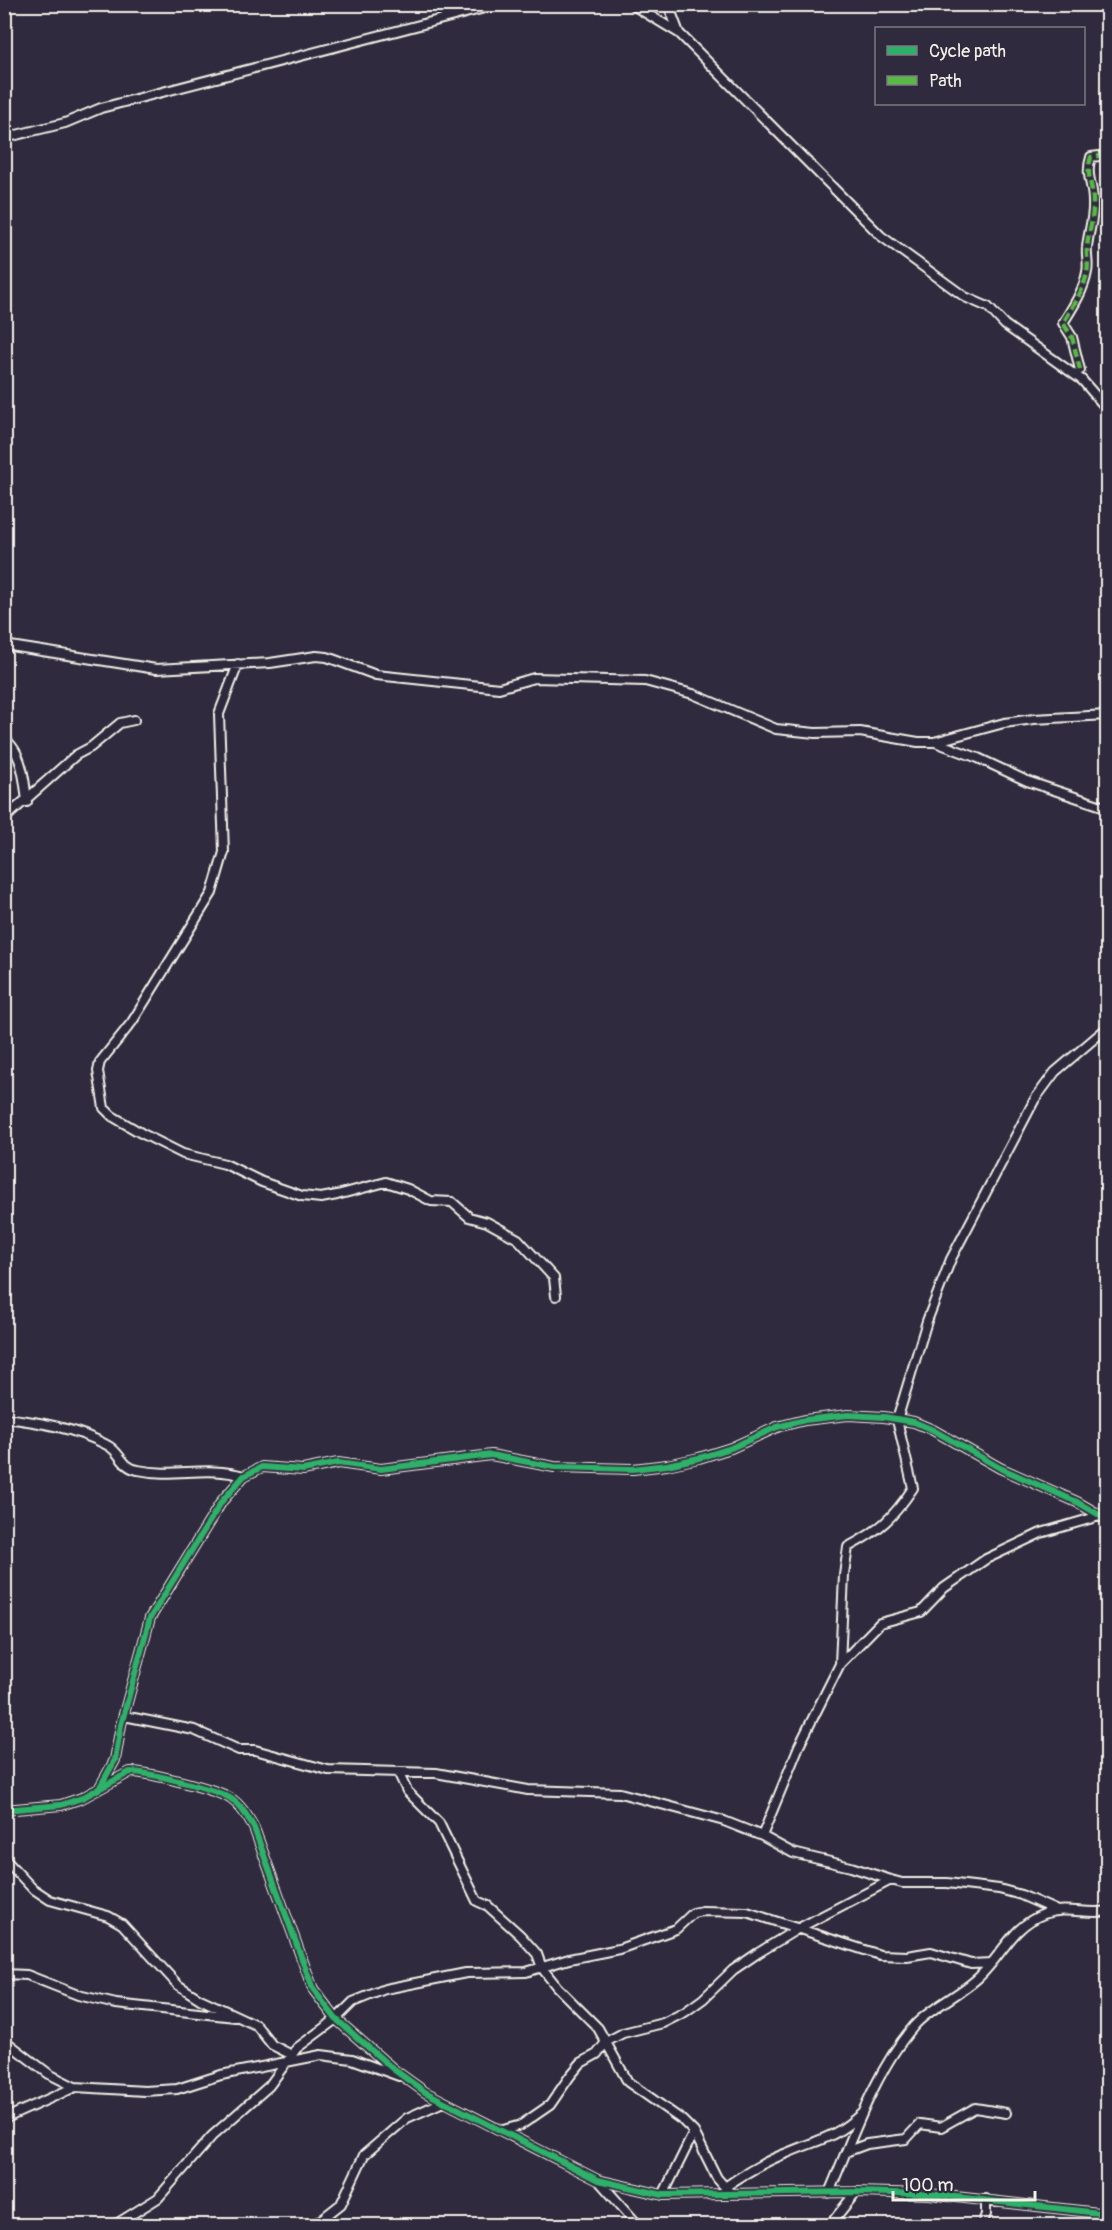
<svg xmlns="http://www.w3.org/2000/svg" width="1112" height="2230" font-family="Pangolin,sans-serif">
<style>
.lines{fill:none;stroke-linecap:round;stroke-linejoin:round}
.street-casing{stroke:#f4f1e8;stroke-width:12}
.street{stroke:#2f2a3d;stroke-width:8}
.quiet{stroke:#58b947;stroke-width:4.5;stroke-dasharray:9 4.5;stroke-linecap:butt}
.cycleway-casing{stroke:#2f2a3d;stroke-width:10}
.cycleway{stroke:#2db169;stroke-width:6}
</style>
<rect width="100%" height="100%" fill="#2f2a3d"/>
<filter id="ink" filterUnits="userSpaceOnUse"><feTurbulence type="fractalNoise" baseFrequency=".0167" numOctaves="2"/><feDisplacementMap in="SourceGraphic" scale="12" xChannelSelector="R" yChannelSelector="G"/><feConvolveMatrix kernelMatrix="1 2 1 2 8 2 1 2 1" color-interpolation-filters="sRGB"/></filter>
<g filter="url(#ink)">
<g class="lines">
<g class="street-casing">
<path id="street" d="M 631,4 L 679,33
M 668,4 L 679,33 L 881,236 L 965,297 L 988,307 L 1005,325 L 1082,380 L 1108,410
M 4,138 L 65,123 L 101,108 L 500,4
M 1080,370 L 1072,337 L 1063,323 C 1073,307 1084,290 1087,272 C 1089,264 1086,256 1087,248 C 1088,233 1094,219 1093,202 C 1093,183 1085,176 1091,157 L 1108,155
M 4,645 L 156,669 L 270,663 L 316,656 L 327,657 L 376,675 L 499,688 L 534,678 L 645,681 L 693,694 L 776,729 L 815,733 L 860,732 L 918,742 L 934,742 L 1004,723 L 1034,719 L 1108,715
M 238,664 L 219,714 L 224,852 L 212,893 L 132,1022 L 100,1062 L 98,1071 L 104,1108 L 112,1116 L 141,1133 L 183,1154 L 225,1164 L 262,1182 L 302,1196 L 321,1198 L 337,1195 L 386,1182 L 408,1189 L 431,1201 L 452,1202 L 469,1217 L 487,1222 L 518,1239 L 554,1278 L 556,1296
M 4,739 C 22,750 25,782 27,802
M 935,742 L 978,758 L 1027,781 L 1108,808
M 4,819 L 76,755 L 91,747 L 120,723 L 134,720
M 4,1418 C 40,1422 75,1428 107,1445 C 121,1452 121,1467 138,1470 C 175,1478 205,1465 244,1476
M 840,1664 L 880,1623 L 921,1612 L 944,1588 L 986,1559 L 1041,1533 L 1103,1515
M 124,1716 L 194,1730 L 239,1750 L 255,1750 L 328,1770 L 436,1773 L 528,1790 L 620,1793 L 724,1821 L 762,1836 L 793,1853 L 851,1867 L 891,1880 L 902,1883 L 947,1883 L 999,1889 L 1021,1895 L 1055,1910
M 398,1772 L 407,1791 L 439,1823 L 477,1901 L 488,1906 L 520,1935 L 537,1954 L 542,1968 L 557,1987 L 598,2028 L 628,2082 L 682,2120 L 694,2132 L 717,2178 L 731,2194
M 99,1789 L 115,1760 L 121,1725 L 150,1618 L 222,1501 L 244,1476 L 262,1467 L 303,1470 L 338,1463 L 381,1469 L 491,1455 L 554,1467 L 633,1469 L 667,1465 L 699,1458 L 731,1448 L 777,1427 L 805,1420 L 848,1415 L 884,1417 L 914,1422 L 933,1430 L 1000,1468 L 1077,1502 L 1108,1520
M 4,1810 L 61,1805 L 82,1798 L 130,1772 C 148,1772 215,1789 230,1798 C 241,1805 248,1817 254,1828 L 313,1989 L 336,2019 L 393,2069 L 425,2092 L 598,2180 L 663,2195 L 856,2192 L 929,2194 L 1108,2214
M 762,1836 L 799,1746 L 840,1664 L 844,1575 L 848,1547 C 880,1530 893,1518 913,1488 L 897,1420 L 927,1321 L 951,1259 L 1035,1099 L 1055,1072 L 1108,1027
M 4,1858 L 32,1888 L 50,1900 L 108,1916 L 122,1924 L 178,1985 L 200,1999 L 256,2025 L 272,2045 L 290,2054
M 4,1974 L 27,1975 L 78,1995 L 116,2004 L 235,2017
M 4,2040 L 49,2074 L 75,2087
M 4,2119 L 75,2087 L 145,2091 L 177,2089 L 221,2075 L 321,2055 L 352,2059 L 399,2076
M 503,2130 L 521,2125 L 550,2105 L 570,2076 L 581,2063 L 597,2054 L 606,2042 L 623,2033 L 663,2023 L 685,2012 L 703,1999 L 733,1970 L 758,1953 L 799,1928 L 891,1880
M 848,2151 L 867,2144 L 906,2139 L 920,2124 L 941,2127 L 975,2108 L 1006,2113
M 600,2182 L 639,2226
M 725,2187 C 744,2174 765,2161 787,2153 C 820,2139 833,2139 861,2114
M 829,2193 C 852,2139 875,2070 914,2026 C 928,2009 962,1994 980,1976 C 1003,1954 1012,1926 1044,1914 C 1066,1906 1086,1915 1108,1911
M 663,2195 L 694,2132
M 113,2226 L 158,2198 L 212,2136 L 269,2086 L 297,2048 L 336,2019 L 353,2002 L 385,1989 L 466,1973 L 526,1972 L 569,1959 L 619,1949 L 676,1929 L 693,1913 L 702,1911 L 747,1912 L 880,1955 L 907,1956 L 931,1952 L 971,1964 L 991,1963
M 313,2226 L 341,2204 L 364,2155 L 407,2118 L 443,2102
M 829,2226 L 856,2192
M 982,2226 L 986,2214 L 986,2199"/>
</g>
<use href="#street" class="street"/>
<path class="quiet" d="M 1080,370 L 1072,337 L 1063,323 C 1073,307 1084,290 1087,272 C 1089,264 1086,256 1087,248 C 1088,233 1094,219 1093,202 C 1093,183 1085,176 1091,157 L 1108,155"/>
<g class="cycleway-casing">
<path id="cycleway" d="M 100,1787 L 115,1760 L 121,1725 L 150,1618 L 222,1501 L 244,1476 L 262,1467 L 303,1470 L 338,1463 L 381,1469 L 491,1455 L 554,1467 L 633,1469 L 667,1465 L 699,1458 L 731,1448 L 777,1427 L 805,1420 L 848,1415 L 884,1417 L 914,1422 L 933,1430 L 1000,1468 L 1077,1502 L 1108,1520
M 4,1810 L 61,1805 L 82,1798 L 130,1772 C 148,1772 215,1789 230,1798 C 241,1805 248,1817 254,1828 L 313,1989 L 336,2019 L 393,2069 L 425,2092 L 598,2180 L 663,2195 L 856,2192 L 929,2194 L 1108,2214"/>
</g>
<use href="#cycleway" class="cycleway"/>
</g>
</g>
<rect width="1112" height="2230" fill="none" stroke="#2f2a3d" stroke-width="24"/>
<rect x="12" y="12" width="1088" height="2206" fill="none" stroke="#f4f1e8" stroke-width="2" filter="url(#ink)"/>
<rect x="875" y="27" width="210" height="78" fill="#2f2a3d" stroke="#7e7a81" stroke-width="1.5"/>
<rect x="887" y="46" width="30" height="9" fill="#2db169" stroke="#7e7a81" stroke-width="1.5"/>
<text x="929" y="57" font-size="18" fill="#f4f1e8">Cycle path</text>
<rect x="887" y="76" width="30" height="9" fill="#58b947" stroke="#7e7a81" stroke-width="1.5"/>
<text x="929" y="87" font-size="18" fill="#f4f1e8">Path</text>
<path d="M893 2191v9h142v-9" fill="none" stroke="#f4f1e8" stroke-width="3"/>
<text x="902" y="2191" font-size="18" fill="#f4f1e8" stroke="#2f2a3d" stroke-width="4.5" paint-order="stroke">100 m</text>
</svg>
